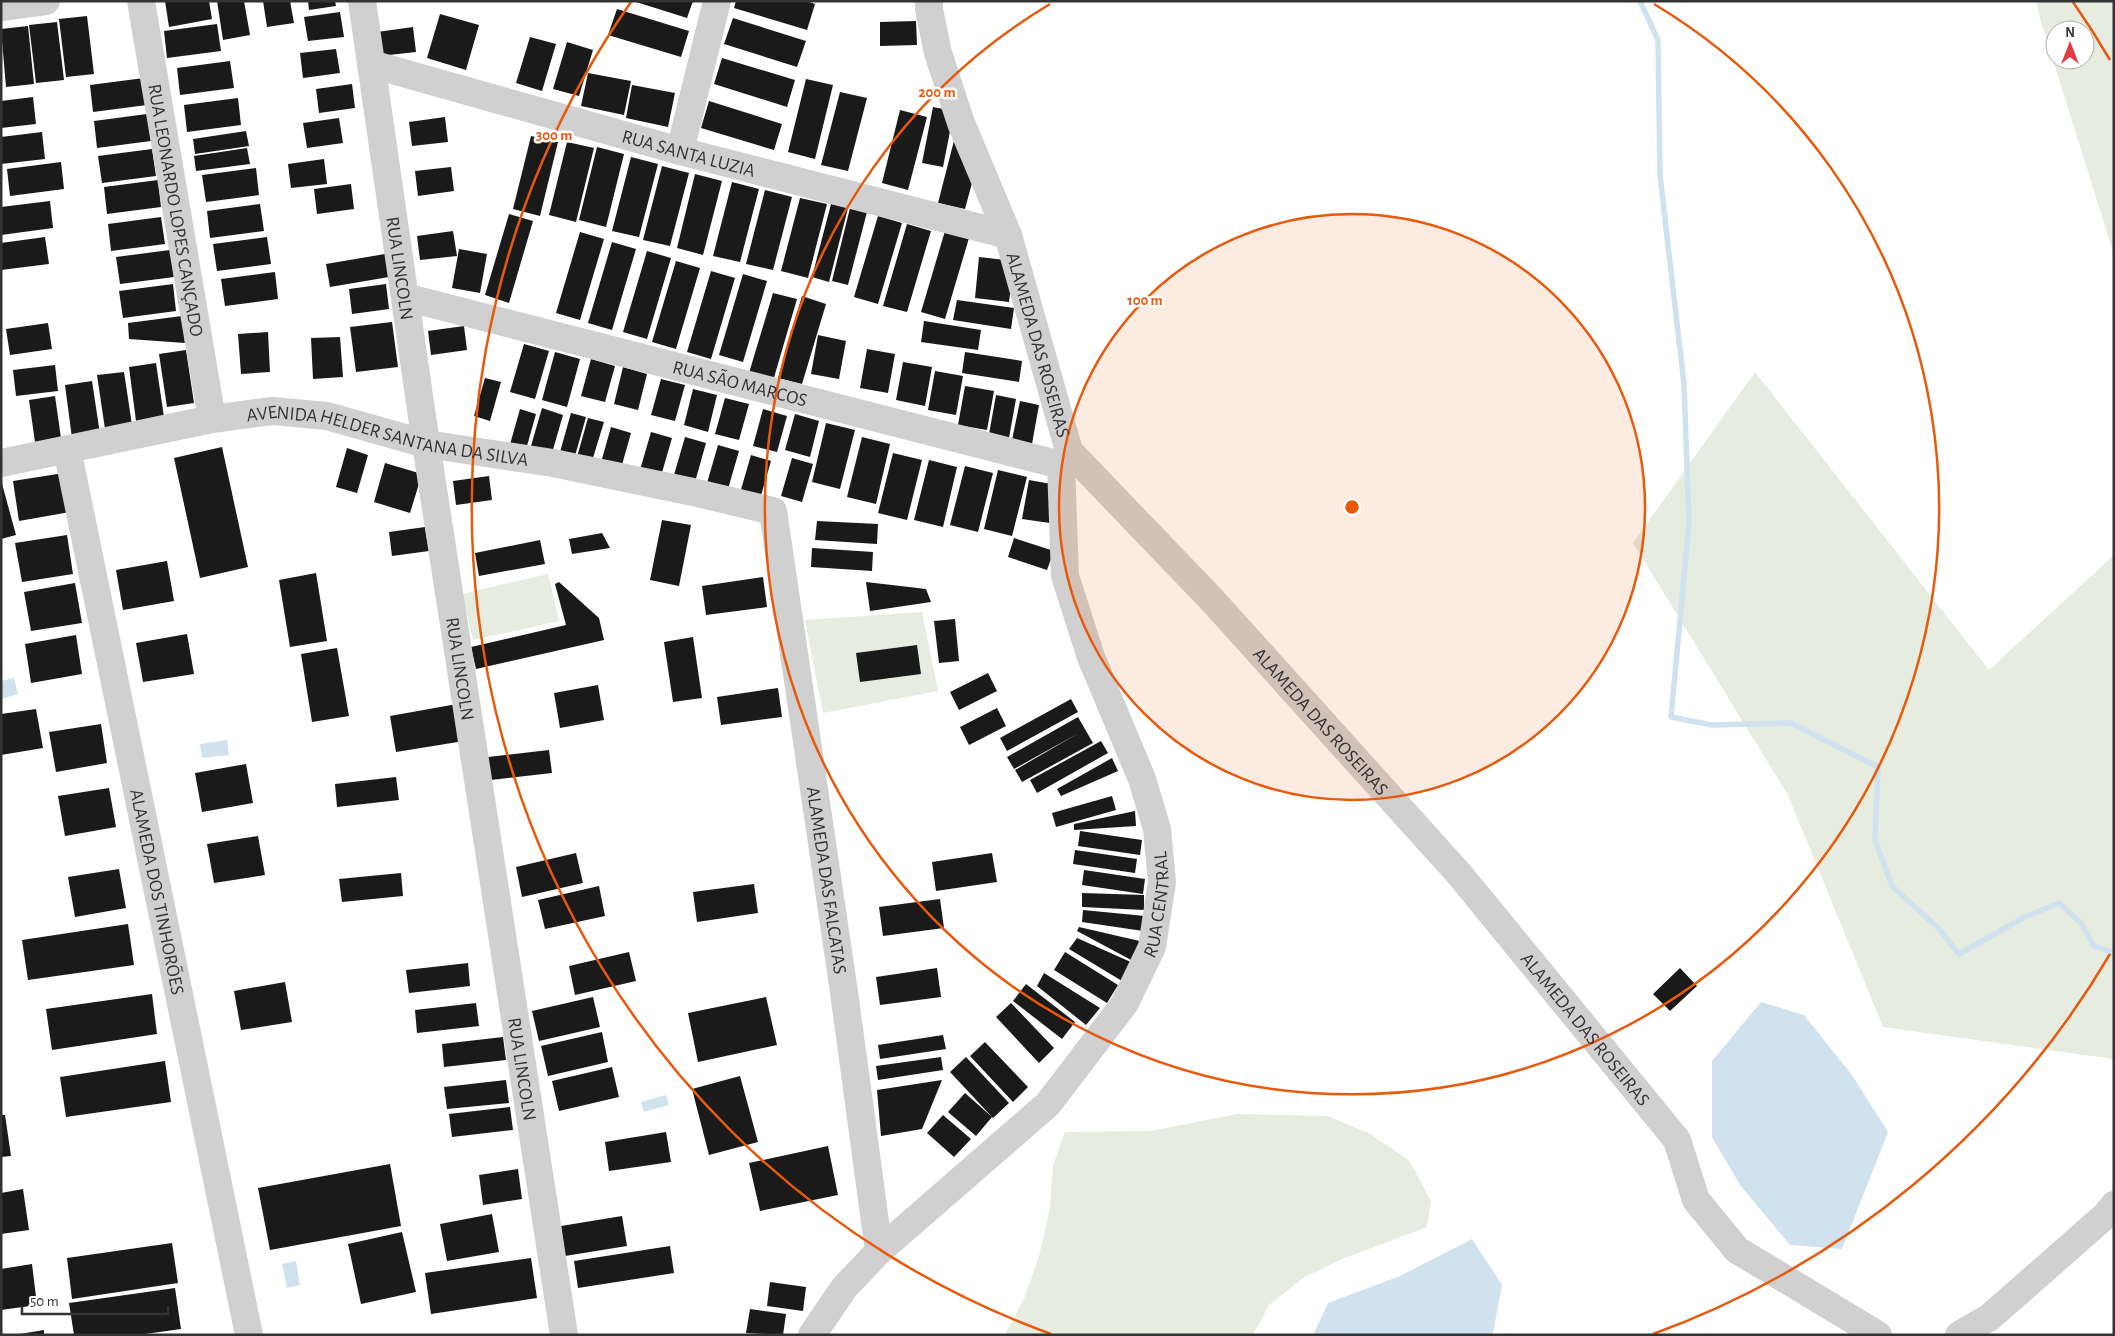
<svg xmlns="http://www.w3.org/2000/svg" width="2115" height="1336" font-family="'Alegreya Sans',sans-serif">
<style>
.green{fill:#e6ecdf;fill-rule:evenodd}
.water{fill:#cfe2ee}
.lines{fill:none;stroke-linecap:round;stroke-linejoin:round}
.stream{stroke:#cfe2ee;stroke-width:5.5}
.building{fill:#1a1a1a}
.minor{stroke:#d0d0d0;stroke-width:28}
.ring{fill:none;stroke:#e8590c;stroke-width:2.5}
.labels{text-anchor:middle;stroke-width:5;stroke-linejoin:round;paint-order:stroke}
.street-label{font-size:19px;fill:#333;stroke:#fff}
.centre{fill:#e8590c;stroke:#fff;stroke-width:2.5}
.ring-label{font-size:15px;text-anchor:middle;font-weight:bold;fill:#e8590c;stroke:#fff;stroke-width:5;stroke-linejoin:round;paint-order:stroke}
</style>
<rect width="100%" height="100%" fill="#fff"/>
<path class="green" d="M 2036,1 L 2114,1 L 2114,255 L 2042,25 ZM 2055,30 L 2085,30 L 2085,60 L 2055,60 Z
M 1755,372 L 1989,670 L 2114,555 L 2114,1059 L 1883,1027 L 1788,795 L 1633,543 Z
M 548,574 L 559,621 L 473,640 L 462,594 Z
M 922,612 L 938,691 L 823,713 L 805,620 Z
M 1237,1114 L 1328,1116 L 1370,1134 L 1409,1160 L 1431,1201 L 1427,1227 L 1342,1259 L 1303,1278 L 1269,1305 L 1253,1335 L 1005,1335 L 1024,1299 L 1039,1256 L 1050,1208 L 1053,1165 L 1065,1132 L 1150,1131 Z"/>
<path class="water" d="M 14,678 L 18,694 L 1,699 L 1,681 Z
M 227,740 L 229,755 L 202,758 L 200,744 Z
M 1761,1002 L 1804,1015 L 1852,1075 L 1888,1132 L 1842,1249 L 1790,1245 L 1740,1185 L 1712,1137 L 1712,1061 Z
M 666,1095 L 669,1105 L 644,1112 L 641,1102 Z
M 1472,1239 L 1502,1285 L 1493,1333 L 1487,1335 L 1317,1335 L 1314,1333 L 1328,1303 L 1400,1276 Z
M 296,1261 L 300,1285 L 287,1288 L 282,1264 Z"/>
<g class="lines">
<path class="stream" d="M 1640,1 L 1658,40 L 1660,175 L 1684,384 L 1689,523 L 1671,717 L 1712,725 L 1791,723 L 1878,767 L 1875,840 L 1892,886 L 1938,928 L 1959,954 L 2025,917 L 2059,903 L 2081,923 L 2094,946 L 2114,953"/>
</g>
<path class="building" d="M 165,1 L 209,1 L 212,19 L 169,27 Z
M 217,1 L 244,1 L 250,35 L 223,40 Z
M 263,1 L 290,1 L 294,23 L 267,27 Z
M 308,1 L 335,1 L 336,6 L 309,10 Z
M 633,1 L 693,1 L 687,18 Z
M 736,1 L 806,1 L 815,4 L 807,30 L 734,8 Z
M 617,9 L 689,31 L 681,57 L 608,35 Z
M 340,12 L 344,37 L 308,41 L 304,17 Z
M 440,14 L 479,25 L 466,70 L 427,58 Z
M 87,16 L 94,74 L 66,77 L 59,19 Z
M 733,18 L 806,41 L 797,67 L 724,44 Z
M 916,21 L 917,45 L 880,46 L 880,22 Z
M 57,22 L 64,80 L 36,83 L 29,25 Z
M 217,24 L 221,51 L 167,58 L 164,31 Z
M 28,26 L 34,84 L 6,87 L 1,29 Z
M 413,27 L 416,52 L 380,56 L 377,32 Z
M 530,37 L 556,44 L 542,91 L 516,83 Z
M 567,42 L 593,50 L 579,96 L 553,89 Z
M 336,49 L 340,73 L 303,78 L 300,53 Z
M 722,58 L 795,80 L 787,107 L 714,84 Z
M 230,61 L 234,88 L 180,95 L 177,68 Z
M 588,73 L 631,81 L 624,115 L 581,106 Z
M 144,78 L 147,105 L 93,112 L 90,85 Z
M 806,79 L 833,85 L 815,159 L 788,152 Z
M 352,84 L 355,108 L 319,113 L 316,89 Z
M 632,85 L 675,93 L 668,127 L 626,118 Z
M 840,92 L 867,98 L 848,171 L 821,165 Z
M 33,97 L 36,124 L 1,128 L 1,101 Z
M 238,98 L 241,125 L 187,132 L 184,105 Z
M 709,101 L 782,124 L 774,150 L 701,128 Z
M 933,107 L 954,111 L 943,167 L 922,163 Z
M 900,110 L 927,117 L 908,190 L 882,183 Z
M 147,114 L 151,141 L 97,148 L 94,121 Z
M 445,117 L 448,142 L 412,146 L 409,122 Z
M 339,118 L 343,143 L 307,148 L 303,123 Z
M 957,129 L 975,172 L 965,209 L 938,203 Z
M 246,131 L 249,146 L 195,154 L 193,139 Z
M 42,132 L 45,159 L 1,164 L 1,137 Z
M 531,136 L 558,142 L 540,216 L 513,209 Z
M 567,142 L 594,148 L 576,222 L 549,215 Z
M 597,147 L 624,154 L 606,227 L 579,220 Z
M 247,148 L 250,164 L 196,171 L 194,156 Z
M 152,149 L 156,176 L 102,183 L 98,156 Z
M 631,157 L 658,164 L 639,237 L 612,231 Z
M 324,159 L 327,184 L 291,188 L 288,164 Z
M 61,162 L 64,189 L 10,196 L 7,169 Z
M 662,166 L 689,173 L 670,246 L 643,240 Z
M 451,167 L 454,191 L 418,196 L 415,171 Z
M 256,168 L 259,195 L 206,202 L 202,175 Z
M 695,174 L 722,181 L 703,255 L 677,248 Z
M 158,180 L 161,207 L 107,214 L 104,187 Z
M 732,182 L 759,189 L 740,262 L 713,256 Z
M 351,184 L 354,209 L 317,214 L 314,189 Z
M 765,190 L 792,197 L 773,270 L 746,264 Z
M 800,198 L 827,204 L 808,278 L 781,271 Z
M 50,201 L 53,228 L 1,235 L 1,207 Z
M 260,204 L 264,231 L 210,238 L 207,211 Z
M 831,204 L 848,208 L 829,282 L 812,277 Z
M 850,208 L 867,212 L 848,285 L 832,281 Z
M 509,214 L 533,221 L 509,303 L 485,295 Z
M 878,216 L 902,223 L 878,304 L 854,297 Z
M 161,217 L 165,244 L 111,251 L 108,224 Z
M 907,224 L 931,231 L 907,312 L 883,306 Z
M 453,231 L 457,256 L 420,260 L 417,236 Z
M 945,231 L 969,238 L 945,319 L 921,312 Z
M 580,232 L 604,239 L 580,320 L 556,313 Z
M 45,237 L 49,264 L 1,270 L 1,243 Z
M 267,237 L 271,264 L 217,271 L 213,244 Z
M 612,242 L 636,249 L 612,330 L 588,323 Z
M 459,249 L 487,254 L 480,293 L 452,288 Z
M 170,250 L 174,277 L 120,284 L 116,257 Z
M 647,251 L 671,258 L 647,339 L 623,332 Z
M 385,254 L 389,277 L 330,287 L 326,264 Z
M 979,257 L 1014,261 L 1009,302 L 975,298 Z
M 676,261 L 700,268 L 676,349 L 652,342 Z
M 711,271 L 735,278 L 711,359 L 687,352 Z
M 275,272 L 278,299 L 225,306 L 221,279 Z
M 743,274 L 767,281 L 743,362 L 719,355 Z
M 173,284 L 176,311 L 123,318 L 119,291 Z
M 386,284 L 389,309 L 352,314 L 349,289 Z
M 773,293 L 797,299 L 773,381 L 749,373 Z
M 802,296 L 826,304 L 802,384 L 778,378 Z
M 957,300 L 1014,308 L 1011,329 L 953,320 Z
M 182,316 L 185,343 L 129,339 L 128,323 Z
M 924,321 L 981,330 L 978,350 L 921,342 Z
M 392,322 L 398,367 L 356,372 L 350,327 Z
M 48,323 L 52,349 L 10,355 L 6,329 Z
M 464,326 L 467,350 L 431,355 L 428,331 Z
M 268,332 L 270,372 L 241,374 L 238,334 Z
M 818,335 L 846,341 L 839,379 L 811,374 Z
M 340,337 L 343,377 L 313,379 L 311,338 Z
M 524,344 L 549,351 L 535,399 L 510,392 Z
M 867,349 L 895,354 L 888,393 L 860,388 Z
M 186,350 L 194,403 L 167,407 L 159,354 Z
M 555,352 L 580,359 L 567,407 L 542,400 Z
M 965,352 L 1022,361 L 1019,382 L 962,373 Z
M 591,359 L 615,366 L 605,402 L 581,396 Z
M 903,362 L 932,367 L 925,406 L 896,400 Z
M 156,363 L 164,417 L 136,421 L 129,367 Z
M 55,365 L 58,391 L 16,396 L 13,370 Z
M 623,367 L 647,374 L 638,410 L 614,404 Z
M 935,371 L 963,376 L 956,415 L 928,410 Z
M 124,372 L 132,425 L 105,429 L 97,375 Z
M 485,378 L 501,382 L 490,421 L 474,416 Z
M 661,379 L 685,385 L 675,421 L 651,415 Z
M 92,381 L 100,434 L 72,438 L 65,385 Z
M 965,386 L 994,391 L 987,430 L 958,425 Z
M 693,389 L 717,395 L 708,432 L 684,425 Z
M 996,395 L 1016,399 L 1009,438 L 989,434 Z
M 55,396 L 61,438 L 35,442 L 29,400 Z
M 725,398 L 749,404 L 739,440 L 715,434 Z
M 1020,401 L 1039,405 L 1032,444 L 1012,440 Z
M 542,408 L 563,415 L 552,453 L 531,446 Z
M 520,409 L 536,414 L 525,453 L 509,448 Z
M 763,409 L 787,416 L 777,452 L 753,446 Z
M 571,413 L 586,417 L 575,456 L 560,452 Z
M 795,414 L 819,421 L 810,457 L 785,450 Z
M 588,418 L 604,422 L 592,461 L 577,457 Z
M 826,423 L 855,430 L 840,489 L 812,482 Z
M 611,427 L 631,433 L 620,472 L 600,466 Z
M 651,432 L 672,438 L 661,476 L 640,470 Z
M 685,437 L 706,443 L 695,482 L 674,475 Z
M 862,437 L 890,444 L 876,504 L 847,497 Z
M 718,445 L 739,451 L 728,489 L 707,483 Z
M 222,447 L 248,567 L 200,578 L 174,458 Z
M 347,448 L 368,455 L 357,493 L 336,487 Z
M 893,453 L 922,460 L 907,520 L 878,513 Z
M 751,455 L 771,461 L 760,499 L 740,493 Z
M 792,458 L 813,464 L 802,502 L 781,496 Z
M 929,460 L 957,467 L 943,527 L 914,520 Z
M 385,463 L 422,474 L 410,513 L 374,502 Z
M 965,466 L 993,473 L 978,532 L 950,525 Z
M 998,470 L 1027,477 L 1012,536 L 984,529 Z
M 64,473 L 70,512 L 19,521 L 13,481 Z
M 489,476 L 492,500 L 456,505 L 453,481 Z
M 1,480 L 16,535 L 1,539 Z
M 1029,480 L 1057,485 L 1050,523 L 1022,519 Z
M 662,520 L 691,525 L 679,586 L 650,580 Z
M 817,521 L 878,524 L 877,544 L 815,540 Z
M 425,527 L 429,551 L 392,556 L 389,532 Z
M 602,533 L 610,548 L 572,554 L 569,539 Z
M 67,535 L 73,574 L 22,582 L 15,543 Z
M 1014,538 L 1054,551 L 1047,570 L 1008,557 Z
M 540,540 L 545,564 L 479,576 L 475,553 Z
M 812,548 L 873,552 L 872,571 L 811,567 Z
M 167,561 L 174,601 L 123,610 L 116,570 Z
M 316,573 L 327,641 L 290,647 L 279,580 Z
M 763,577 L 767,607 L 706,615 L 702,586 Z
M 559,582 L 599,618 L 604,640 L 476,669 L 471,647 L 566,625 L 555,584 Z
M 866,582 L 926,589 L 931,602 L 870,611 Z
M 75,583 L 82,623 L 31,631 L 24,592 Z
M 955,619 L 959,661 L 939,663 L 934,621 Z
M 187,634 L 194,674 L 143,682 L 136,643 Z
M 76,635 L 82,674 L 31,683 L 25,644 Z
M 693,637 L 702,698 L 673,702 L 664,642 Z
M 917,645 L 921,674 L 860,682 L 856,653 Z
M 337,648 L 349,716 L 312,722 L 301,654 Z
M 988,673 L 997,691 L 959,710 L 950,692 Z
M 598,685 L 604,720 L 560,728 L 554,693 Z
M 778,688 L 782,717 L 721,725 L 717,697 Z
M 1071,699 L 1078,712 L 1007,751 L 1000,738 Z
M 457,704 L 464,741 L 396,752 L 390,716 Z
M 997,708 L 1006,726 L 969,745 L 960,727 Z
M 36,709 L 43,748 L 1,755 L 1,714 Z
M 1078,717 L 1093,743 L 1022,782 L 1015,770 L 1079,733 L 1014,769 L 1007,757 Z
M 101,724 L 107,763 L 56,772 L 49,732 Z
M 1101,741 L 1108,753 L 1037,793 L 1030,780 Z
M 549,750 L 552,773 L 491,780 L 488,757 Z
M 1112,758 L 1118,771 L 1061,796 L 1057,789 Z
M 246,764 L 253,803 L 202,812 L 195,773 Z
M 396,777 L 399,800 L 337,807 L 335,784 Z
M 109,788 L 116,827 L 65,836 L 58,796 Z
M 1112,796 L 1116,810 L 1056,827 L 1052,813 Z
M 1135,811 L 1136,826 L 1074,830 L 1074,824 Z
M 1080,831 L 1142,840 L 1140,855 L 1078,846 Z
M 258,836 L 265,875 L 214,883 L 207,844 Z
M 1075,850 L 1137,859 L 1135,873 L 1073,864 Z
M 576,853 L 583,883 L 522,897 L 516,867 Z
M 992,853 L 997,882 L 936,891 L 932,862 Z
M 119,869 L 126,908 L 75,917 L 68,877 Z
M 1084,870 L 1145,879 L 1143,894 L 1082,885 Z
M 401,873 L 403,896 L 342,902 L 339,879 Z
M 754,884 L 758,913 L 697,922 L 693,892 Z
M 599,886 L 605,916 L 545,929 L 538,900 Z
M 1082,893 L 1144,895 L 1144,910 L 1082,907 Z
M 940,899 L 944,928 L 883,936 L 879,907 Z
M 1083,910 L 1145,916 L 1143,931 L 1082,922 Z
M 128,924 L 134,965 L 28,980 L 22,940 Z
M 1079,927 L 1144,942 L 1133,961 L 1077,931 Z
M 1077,938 L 1133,963 L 1122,981 L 1069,949 Z
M 629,952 L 636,981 L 575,995 L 569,966 Z
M 1065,952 L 1118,985 L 1107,1003 L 1054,970 Z
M 468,963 L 470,986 L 409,993 L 406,970 Z
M 937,968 L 941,997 L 880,1005 L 876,977 Z
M 1680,968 L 1697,986 L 1670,1011 L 1653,994 Z
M 1044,973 L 1100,1008 L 1086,1025 L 1037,986 Z
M 285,982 L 292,1022 L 241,1030 L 234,991 Z
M 1026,984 L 1075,1022 L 1062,1039 L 1013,1001 Z
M 152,994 L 157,1034 L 52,1050 L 46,1009 Z
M 593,997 L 600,1027 L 539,1041 L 532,1011 Z
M 766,997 L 777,1045 L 698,1062 L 688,1013 Z
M 476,1003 L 479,1026 L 417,1033 L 415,1010 Z
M 1011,1003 L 1054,1048 L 1039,1063 L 996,1017 Z
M 602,1032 L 608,1062 L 548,1076 L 541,1046 Z
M 943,1035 L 946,1049 L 880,1059 L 878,1045 Z
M 503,1037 L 506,1060 L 444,1067 L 442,1044 Z
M 985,1042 L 1028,1087 L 1013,1102 L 970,1056 Z
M 941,1057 L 943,1070 L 878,1080 L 876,1066 Z
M 966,1057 L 1009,1103 L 993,1118 L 950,1072 Z
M 165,1061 L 171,1102 L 66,1117 L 60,1077 Z
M 612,1067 L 619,1097 L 559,1111 L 552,1081 Z
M 740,1076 L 758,1142 L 709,1155 L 692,1089 Z
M 506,1080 L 509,1103 L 447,1109 L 444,1087 Z
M 942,1080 L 922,1129 L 881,1136 L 877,1090 Z
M 965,1093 L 992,1117 L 976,1136 L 948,1112 Z
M 510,1107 L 513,1130 L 452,1137 L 449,1114 Z
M 1,1115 L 5,1115 L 11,1156 L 1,1157 Z
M 943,1115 L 971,1139 L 954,1157 L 927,1133 Z
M 666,1132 L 671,1162 L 609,1171 L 605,1142 Z
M 828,1146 L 838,1195 L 760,1211 L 749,1163 Z
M 390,1164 L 401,1226 L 270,1250 L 258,1188 Z
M 518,1169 L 522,1199 L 483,1205 L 479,1175 Z
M 23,1189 L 29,1230 L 1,1234 L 1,1193 Z
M 492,1214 L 499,1252 L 447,1261 L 440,1224 Z
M 622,1216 L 627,1246 L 565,1256 L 561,1226 Z
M 402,1232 L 416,1292 L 361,1304 L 348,1244 Z
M 172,1243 L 178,1283 L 72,1299 L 67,1258 Z
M 670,1246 L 674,1273 L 578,1288 L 574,1261 Z
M 531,1258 L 537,1298 L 431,1314 L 425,1273 Z
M 32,1264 L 37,1305 L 1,1310 L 1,1269 Z
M 770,1282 L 806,1287 L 803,1311 L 767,1306 Z
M 175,1288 L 181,1329 L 138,1335 L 74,1335 L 69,1303 Z
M 750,1309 L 786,1314 L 783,1335 L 746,1333 Z
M 44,1330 L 44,1335 L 21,1335 L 20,1334 Z"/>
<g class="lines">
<g class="minor">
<path id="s1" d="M 141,1 L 212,419"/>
<path id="s2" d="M 362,1 L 426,444 L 564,1335"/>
<path id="s3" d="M 929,1 L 929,9 L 938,53 L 961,123 L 1008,235 L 1069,451 L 1213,601 L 1460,875 L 1677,1140 L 1696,1200 L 1737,1250 L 1878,1335"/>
<path d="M 1,7 L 46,1"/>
<path id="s4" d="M 371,64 L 680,151 L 1008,235"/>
<path d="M 680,151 L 717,1"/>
<path id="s5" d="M 405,297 L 1061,465 L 1069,451"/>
<path id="s6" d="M 67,449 L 249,1335"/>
<path id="s7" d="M 1,463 L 212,419 L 273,411 L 327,416 L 426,444 L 553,463 L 693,492 L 773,511 L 844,992 L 879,1251"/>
<path id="s8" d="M 812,1335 L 844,1288 L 879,1251 L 1048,1104 L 1125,1003 L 1152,947 L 1162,882 L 1157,829 L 1142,779 L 1091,657 L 1065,576 L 1061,465"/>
<path d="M 1959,1335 L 1990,1317 L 2106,1215 L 2114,1205"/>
</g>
</g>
<circle cx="1352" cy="507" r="293" fill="#e8590c" fill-opacity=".12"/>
<g class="ring">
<circle cx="1352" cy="507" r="293"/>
<path d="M1654 4A587 587 0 1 1 1050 4"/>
<path d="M2110 954A880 880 0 0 1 1653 1334M1051 1334A880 880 0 0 1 631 2M2073 2A880 880 0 0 1 2110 60"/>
</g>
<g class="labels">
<g class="street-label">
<text dy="7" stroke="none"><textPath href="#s4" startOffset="330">RUA SANTA LUZIA</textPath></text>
<text dy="7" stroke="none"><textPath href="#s1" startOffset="212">RUA LEONARDO LOPES CANÇADO</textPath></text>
<text dy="7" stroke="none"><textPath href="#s2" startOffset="270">RUA LINCOLN</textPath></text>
<text dy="7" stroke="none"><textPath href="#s3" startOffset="362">ALAMEDA DAS ROSEIRAS</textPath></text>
<text dy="7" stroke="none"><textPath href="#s5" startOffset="346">RUA SÃO MARCOS</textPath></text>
<text dy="7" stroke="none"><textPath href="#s7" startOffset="394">AVENIDA HELDER SANTANA DA SILVA</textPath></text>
<text dy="7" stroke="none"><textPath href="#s2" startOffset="675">RUA LINCOLN</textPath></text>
<text dy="7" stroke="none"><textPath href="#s3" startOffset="842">ALAMEDA DAS ROSEIRAS</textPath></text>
<text dy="7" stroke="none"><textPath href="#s7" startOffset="1161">ALAMEDA DAS FALCATAS</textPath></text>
<text dy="7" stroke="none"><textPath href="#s6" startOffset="452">ALAMEDA DOS TINHORÕES</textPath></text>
<text dy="7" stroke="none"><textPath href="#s8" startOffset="564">RUA CENTRAL</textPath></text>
<text dy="7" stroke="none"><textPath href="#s3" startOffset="1248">ALAMEDA DAS ROSEIRAS</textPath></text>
<text dy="7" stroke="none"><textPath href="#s2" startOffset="1080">RUA LINCOLN</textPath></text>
</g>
</g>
<circle cx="1352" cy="507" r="8" class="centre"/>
<g class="ring-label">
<text x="937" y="97">200 m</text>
<text x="554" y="140">300 m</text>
<text x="1145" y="305">100 m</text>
</g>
<rect width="2115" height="1336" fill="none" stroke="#333333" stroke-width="5"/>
<g transform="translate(2070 45)"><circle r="24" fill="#ffffff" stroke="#adadad"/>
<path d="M0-4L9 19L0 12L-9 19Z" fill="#e63946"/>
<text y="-8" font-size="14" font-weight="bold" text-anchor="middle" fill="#333333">N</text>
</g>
<path d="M22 1306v8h146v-8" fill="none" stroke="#333333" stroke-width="2.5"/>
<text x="30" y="1306" font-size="15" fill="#333333" stroke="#ffffff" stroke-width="4" paint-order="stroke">50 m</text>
</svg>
